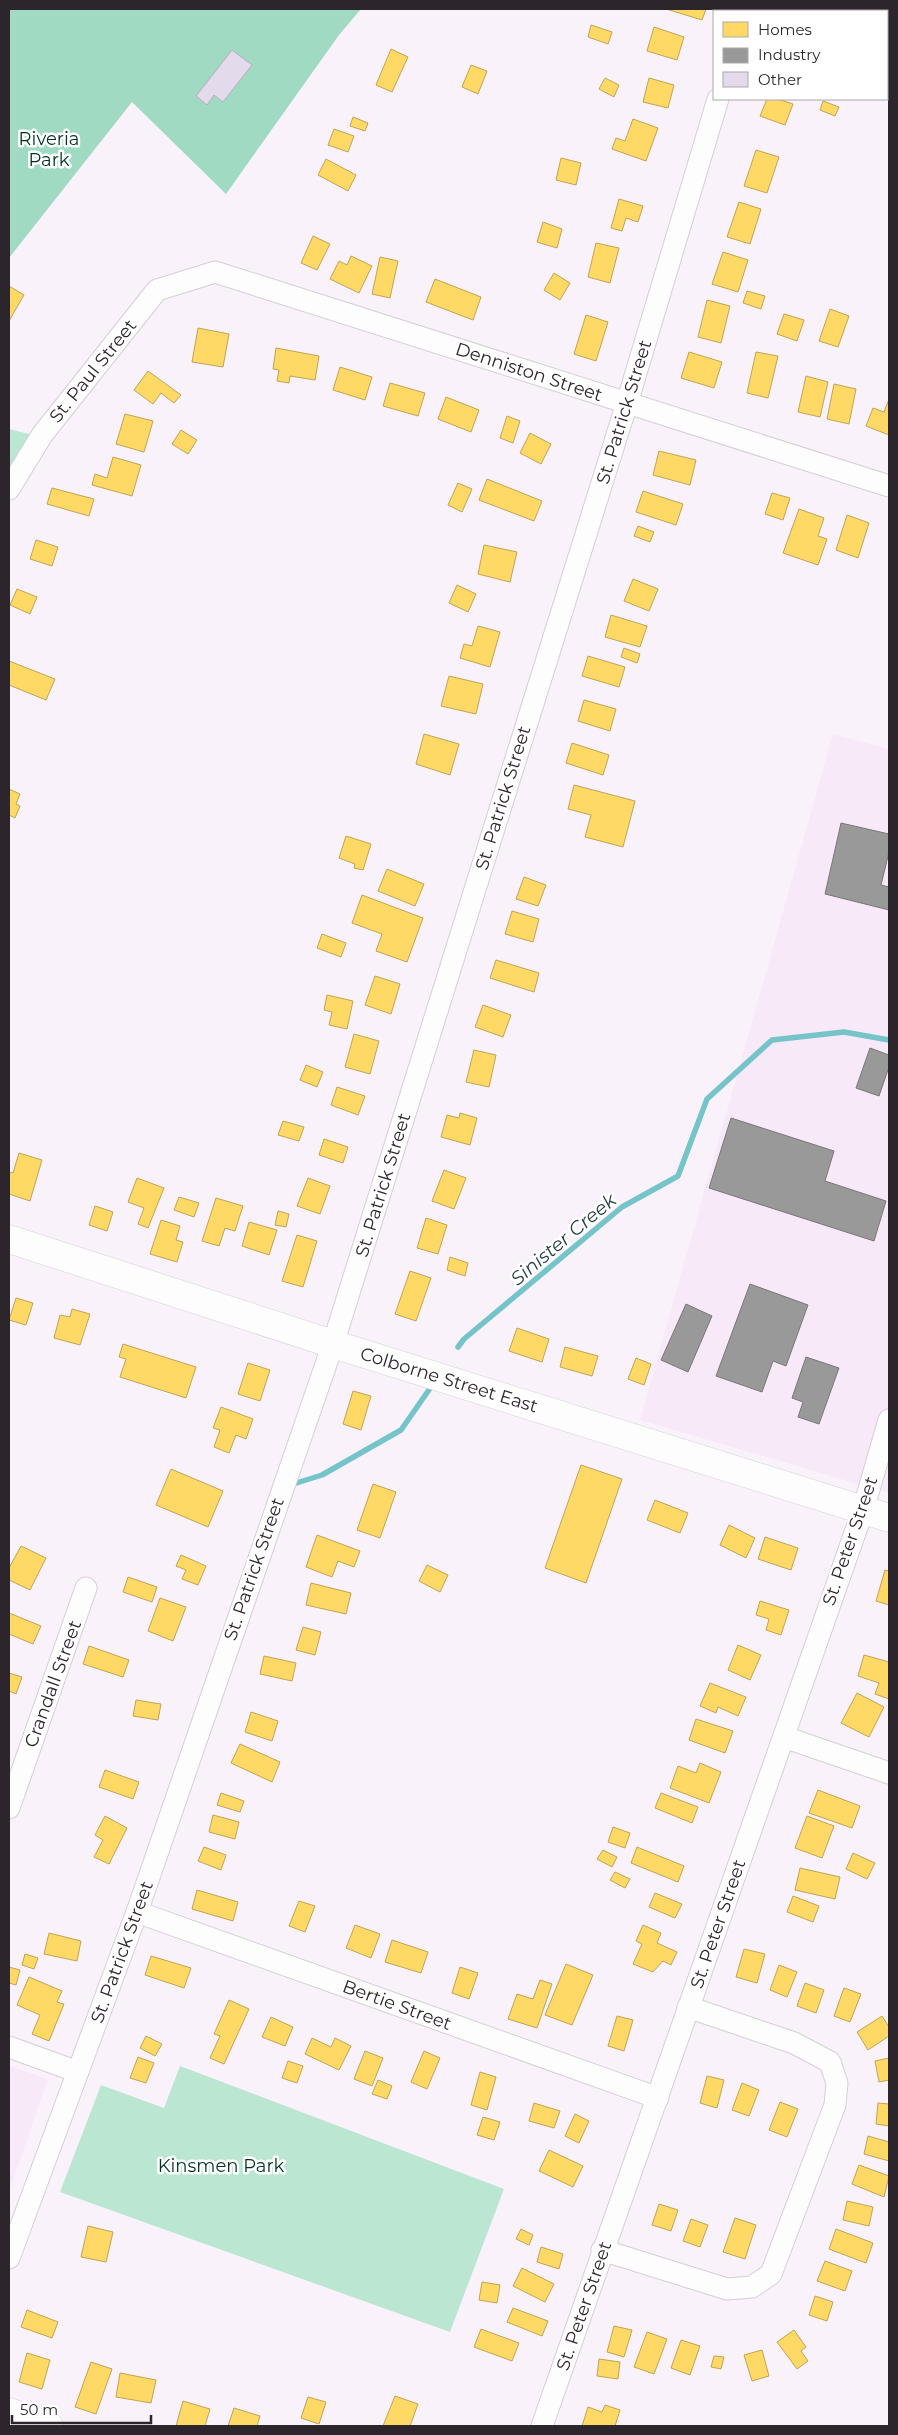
<svg xmlns="http://www.w3.org/2000/svg" width="898" height="2435" font-family="Montserrat,sans-serif">
<style>
.built{fill:#f8e9f9}
.green{fill:#bbe6d2}
.forest{fill:#a0dac2}
.homes{fill:#ffd966;stroke:#c0a355}
.industry{fill:#999;stroke:#787678}
.lines{fill:none;stroke-linecap:round;stroke-linejoin:round}
.stream{stroke:#74c4c9;stroke-width:5.5}
.building{fill:#e3daec;stroke:#b4afb6}
.minor-casing{stroke:#d5ced6;stroke-width:23}
.major-casing{stroke:#d5ced6;stroke-width:29}
.minor{stroke:#fefdfe;stroke-width:21}
.major{stroke:#fefdfe;stroke-width:28}
.labels{text-anchor:middle;stroke-width:5;stroke-linejoin:round;paint-order:stroke}
.park-label{font-size:18px;fill:#013420;stroke:#fff}
.street-label{font-size:18px;fill:#2c262c;stroke:#fff}
.water-label{font-size:19px;font-style:italic;fill:#253e3f;stroke:#fff}
</style>
<rect width="100%" height="100%" fill="#faf2fb"/>
<path class="built" d="M 833,734 L 889,749 L 889,1493 L 640,1420 Z
M 9,2066 L 48,2079 L 9,2192 Z"/>
<path class="green" d="M 9,429 L 41,437 L 9,501 Z
M 180,2066 L 504,2189 L 450,2332 L 60,2192 L 101,2085 L 164,2108 Z"/>
<path class="forest" d="M 9,9 L 361,9 L 339,35 L 226,194 L 132,102 L 9,258 Z"/>
<path class="homes" d="M 666,9 L 706,9 L 702,20 Z
M 871,9 L 889,9 L 889,23 L 887,22 L 887,11 L 871,11 Z
M 591,25 L 612,32 L 608,44 L 588,37 Z
M 654,27 L 684,37 L 677,60 L 647,51 Z
M 391,49 L 408,57 L 392,92 L 376,85 Z
M 471,65 L 487,71 L 478,94 L 462,87 Z
M 605,78 L 619,85 L 614,97 L 599,89 Z
M 649,78 L 674,85 L 668,108 L 643,102 Z
M 767,99 L 778,99 L 793,104 L 785,125 L 760,116 Z
M 823,101 L 839,107 L 835,116 L 820,110 Z
M 353,117 L 368,123 L 365,131 L 350,126 Z
M 633,119 L 658,128 L 646,161 L 612,149 L 616,138 L 625,141 Z
M 334,129 L 354,136 L 348,152 L 328,145 Z
M 756,150 L 779,157 L 767,193 L 744,186 Z
M 561,158 L 581,163 L 576,185 L 556,180 Z
M 326,159 L 356,175 L 348,191 L 318,175 Z
M 619,199 L 643,206 L 638,222 L 626,218 L 622,231 L 611,228 Z
M 739,202 L 761,209 L 750,244 L 727,237 Z
M 543,222 L 562,229 L 557,248 L 537,242 Z
M 313,236 L 330,244 L 317,270 L 301,263 Z
M 596,243 L 619,248 L 610,283 L 588,277 Z
M 723,252 L 748,260 L 738,292 L 712,284 Z
M 351,256 L 372,266 L 359,293 L 330,279 L 339,261 L 347,265 Z
M 380,257 L 398,261 L 390,298 L 372,294 Z
M 554,273 L 570,283 L 560,300 L 544,290 Z
M 435,279 L 481,297 L 473,320 L 426,302 Z
M 9,286 L 24,295 L 9,321 Z
M 747,291 L 765,296 L 761,309 L 743,303 Z
M 707,300 L 730,306 L 721,343 L 698,337 Z
M 830,309 L 849,316 L 838,347 L 819,341 Z
M 784,314 L 804,320 L 797,341 L 777,334 Z
M 586,315 L 608,322 L 596,361 L 574,354 Z
M 198,328 L 229,334 L 223,367 L 192,362 Z
M 276,348 L 319,356 L 315,380 L 290,376 L 289,383 L 277,381 L 279,370 L 273,369 Z
M 689,352 L 722,362 L 714,388 L 681,378 Z
M 756,352 L 778,356 L 768,398 L 747,393 Z
M 340,367 L 372,377 L 365,400 L 333,390 Z
M 148,371 L 181,395 L 174,403 L 161,393 L 153,404 L 134,390 Z
M 806,376 L 828,382 L 820,417 L 798,412 Z
M 390,383 L 425,393 L 418,416 L 383,406 Z
M 834,384 L 856,389 L 849,424 L 827,419 Z
M 446,397 L 479,410 L 471,432 L 438,419 Z
M 889,399 L 889,435 L 866,426 L 873,408 L 884,412 Z
M 125,414 L 153,421 L 144,452 L 116,444 Z
M 507,416 L 520,421 L 513,443 L 500,438 Z
M 181,430 L 197,440 L 188,454 L 172,444 Z
M 530,433 L 551,444 L 541,464 L 520,453 Z
M 659,451 L 696,460 L 690,485 L 653,475 Z
M 113,457 L 141,465 L 132,496 L 92,485 L 95,474 L 107,478 Z
M 487,479 L 542,501 L 534,521 L 479,500 Z
M 458,483 L 472,489 L 462,512 L 448,505 Z
M 52,488 L 94,499 L 89,516 L 47,504 Z
M 643,491 L 683,504 L 676,525 L 636,512 Z
M 772,493 L 790,498 L 783,520 L 765,514 Z
M 799,509 L 824,518 L 818,536 L 827,539 L 818,565 L 783,553 Z
M 847,515 L 869,523 L 858,558 L 836,550 Z
M 638,526 L 654,532 L 650,542 L 634,536 Z
M 36,540 L 58,547 L 52,566 L 30,559 Z
M 484,545 L 517,552 L 510,582 L 478,574 Z
M 633,579 L 658,589 L 649,611 L 624,601 Z
M 457,585 L 476,594 L 468,612 L 449,603 Z
M 17,589 L 37,597 L 30,614 L 10,605 Z
M 611,615 L 647,626 L 640,647 L 605,637 Z
M 478,626 L 500,632 L 490,667 L 460,658 L 464,644 L 472,646 Z
M 624,648 L 640,654 L 637,663 L 621,657 Z
M 588,656 L 625,667 L 619,687 L 582,676 Z
M 9,661 L 55,679 L 46,700 L 9,685 Z
M 449,676 L 483,684 L 476,714 L 441,706 Z
M 584,700 L 616,709 L 610,731 L 578,721 Z
M 424,734 L 459,744 L 450,775 L 416,764 Z
M 572,743 L 609,755 L 603,775 L 566,763 Z
M 574,785 L 635,801 L 623,847 L 585,837 L 591,815 L 568,809 Z
M 9,789 L 20,794 L 16,804 L 20,806 L 15,818 L 9,815 Z
M 346,836 L 371,844 L 363,870 L 354,868 L 355,864 L 339,858 Z
M 387,869 L 424,884 L 415,906 L 378,891 Z
M 524,877 L 546,885 L 538,906 L 516,899 Z
M 362,895 L 423,918 L 407,962 L 376,951 L 382,934 L 352,923 Z
M 512,911 L 539,919 L 533,942 L 505,934 Z
M 322,934 L 346,943 L 341,957 L 317,948 Z
M 496,960 L 539,973 L 534,992 L 490,978 Z
M 375,976 L 400,984 L 391,1014 L 365,1005 Z
M 327,995 L 353,1001 L 347,1029 L 329,1025 L 332,1012 L 324,1010 Z
M 483,1005 L 511,1015 L 503,1037 L 475,1027 Z
M 354,1034 L 379,1041 L 370,1074 L 345,1067 Z
M 474,1050 L 496,1055 L 489,1087 L 466,1082 Z
M 306,1065 L 323,1072 L 317,1087 L 300,1080 Z
M 337,1087 L 365,1096 L 358,1115 L 331,1105 Z
M 460,1113 L 477,1118 L 470,1145 L 441,1137 L 447,1115 L 459,1118 Z
M 283,1121 L 304,1127 L 299,1141 L 278,1135 Z
M 324,1139 L 348,1147 L 343,1163 L 319,1155 Z
M 19,1153 L 42,1160 L 30,1201 L 9,1194 L 9,1172 L 13,1173 Z
M 444,1170 L 466,1178 L 454,1209 L 432,1201 Z
M 137,1178 L 164,1188 L 148,1228 L 138,1224 L 144,1208 L 128,1202 Z
M 308,1178 L 330,1186 L 320,1214 L 297,1206 Z
M 179,1197 L 199,1203 L 194,1217 L 174,1210 Z
M 216,1198 L 243,1206 L 235,1231 L 225,1228 L 219,1246 L 202,1241 Z
M 95,1206 L 113,1212 L 107,1231 L 89,1225 Z
M 278,1211 L 289,1214 L 286,1227 L 275,1225 Z
M 426,1218 L 447,1225 L 438,1254 L 417,1248 Z
M 161,1220 L 180,1226 L 176,1240 L 183,1242 L 177,1262 L 150,1254 Z
M 249,1222 L 277,1230 L 269,1255 L 242,1246 Z
M 297,1235 L 317,1241 L 303,1287 L 282,1281 Z
M 450,1257 L 468,1263 L 465,1276 L 447,1270 Z
M 410,1271 L 431,1278 L 416,1321 L 395,1314 Z
M 16,1298 L 33,1303 L 26,1325 L 9,1320 Z
M 72,1309 L 90,1314 L 80,1345 L 54,1338 L 60,1315 L 70,1317 Z
M 517,1328 L 549,1339 L 542,1362 L 509,1351 Z
M 123,1344 L 196,1367 L 186,1398 L 120,1377 L 126,1359 L 119,1357 Z
M 565,1347 L 598,1356 L 592,1376 L 560,1367 Z
M 636,1358 L 651,1364 L 644,1385 L 628,1379 Z
M 248,1363 L 270,1370 L 260,1401 L 238,1394 Z
M 353,1391 L 371,1396 L 361,1430 L 343,1424 Z
M 221,1407 L 253,1419 L 246,1439 L 236,1435 L 229,1453 L 214,1447 L 220,1430 L 213,1428 Z
M 581,1465 L 622,1479 L 586,1583 L 545,1568 Z
M 171,1469 L 223,1491 L 208,1527 L 156,1505 Z
M 373,1484 L 396,1492 L 380,1538 L 357,1530 Z
M 655,1500 L 688,1513 L 680,1533 L 647,1520 Z
M 729,1525 L 755,1538 L 746,1558 L 720,1545 Z
M 317,1535 L 360,1551 L 354,1567 L 338,1561 L 332,1577 L 306,1567 Z
M 765,1537 L 798,1548 L 791,1570 L 758,1559 Z
M 21,1546 L 46,1558 L 30,1590 L 9,1580 L 9,1568 Z
M 181,1555 L 206,1566 L 198,1585 L 182,1579 L 186,1570 L 176,1566 Z
M 427,1565 L 448,1575 L 440,1592 L 419,1581 Z
M 885,1570 L 889,1571 L 889,1605 L 876,1601 Z
M 128,1577 L 157,1587 L 152,1602 L 123,1592 Z
M 311,1583 L 351,1593 L 346,1614 L 306,1605 Z
M 160,1598 L 186,1607 L 173,1641 L 148,1631 Z
M 760,1601 L 789,1610 L 781,1635 L 766,1630 L 769,1619 L 756,1615 Z
M 9,1613 L 41,1626 L 33,1644 L 9,1634 Z
M 303,1627 L 321,1632 L 315,1655 L 296,1650 Z
M 738,1645 L 761,1655 L 750,1680 L 728,1670 Z
M 89,1646 L 129,1660 L 123,1677 L 83,1664 Z
M 864,1655 L 889,1662 L 889,1699 L 875,1694 L 879,1683 L 858,1676 Z
M 264,1656 L 296,1663 L 292,1681 L 260,1674 Z
M 9,1673 L 22,1677 L 16,1694 L 9,1691 Z
M 710,1683 L 746,1697 L 738,1716 L 718,1707 L 716,1713 L 700,1706 Z
M 857,1693 L 884,1707 L 869,1737 L 841,1723 Z
M 136,1700 L 161,1704 L 158,1720 L 133,1716 Z
M 251,1712 L 278,1721 L 272,1741 L 245,1732 Z
M 696,1719 L 733,1731 L 725,1753 L 689,1740 Z
M 240,1744 L 280,1762 L 272,1782 L 231,1763 Z
M 700,1763 L 721,1772 L 709,1803 L 670,1788 L 678,1766 L 696,1773 Z
M 105,1770 L 139,1782 L 133,1799 L 99,1787 Z
M 818,1790 L 860,1806 L 852,1828 L 809,1813 Z
M 221,1793 L 244,1801 L 240,1812 L 217,1805 Z
M 661,1793 L 698,1807 L 692,1823 L 655,1808 Z
M 213,1815 L 239,1822 L 235,1839 L 209,1832 Z
M 105,1816 L 127,1828 L 109,1864 L 94,1857 L 103,1840 L 95,1835 Z
M 807,1816 L 834,1826 L 822,1858 L 795,1848 Z
M 613,1827 L 630,1833 L 625,1848 L 608,1842 Z
M 204,1847 L 226,1855 L 221,1870 L 198,1861 Z
M 637,1847 L 684,1866 L 678,1882 L 631,1863 Z
M 603,1850 L 617,1857 L 612,1867 L 597,1859 Z
M 853,1853 L 875,1863 L 867,1879 L 846,1869 Z
M 800,1868 L 840,1877 L 835,1899 L 795,1890 Z
M 615,1872 L 630,1879 L 625,1888 L 610,1880 Z
M 197,1890 L 238,1902 L 233,1921 L 192,1909 Z
M 655,1893 L 682,1904 L 675,1918 L 649,1907 Z
M 793,1896 L 819,1906 L 813,1922 L 787,1912 Z
M 299,1901 L 315,1906 L 305,1932 L 289,1926 Z
M 355,1925 L 380,1934 L 371,1958 L 346,1948 Z
M 643,1925 L 661,1933 L 657,1943 L 677,1952 L 671,1965 L 663,1961 L 653,1972 L 633,1964 L 642,1944 L 636,1941 Z
M 49,1933 L 81,1941 L 77,1961 L 44,1954 Z
M 392,1940 L 428,1952 L 421,1973 L 385,1962 Z
M 744,1949 L 765,1954 L 757,1983 L 736,1977 Z
M 25,1954 L 38,1958 L 34,1969 L 22,1965 Z
M 151,1956 L 191,1968 L 184,1988 L 145,1975 Z
M 566,1964 L 593,1975 L 572,2025 L 545,2015 Z
M 779,1965 L 797,1972 L 787,1997 L 770,1990 Z
M 9,1967 L 20,1970 L 16,1985 L 9,1983 Z
M 460,1967 L 478,1973 L 469,1999 L 452,1993 Z
M 29,1977 L 62,1991 L 57,2002 L 64,2004 L 49,2041 L 32,2034 L 40,2015 L 17,2005 Z
M 540,1980 L 552,1984 L 537,2028 L 508,2019 L 517,1994 L 533,1999 Z
M 805,1983 L 824,1990 L 816,2013 L 797,2006 Z
M 844,1988 L 861,1994 L 850,2022 L 834,2016 Z
M 229,2000 L 249,2009 L 224,2064 L 210,2058 L 220,2036 L 214,2034 Z
M 617,2016 L 633,2020 L 624,2051 L 608,2046 Z
M 882,2016 L 889,2027 L 889,2036 L 868,2050 L 857,2032 Z
M 271,2017 L 293,2027 L 285,2046 L 262,2037 Z
M 146,2036 L 162,2044 L 155,2056 L 140,2048 Z
M 312,2038 L 331,2047 L 335,2038 L 351,2046 L 339,2070 L 305,2054 Z
M 365,2051 L 383,2058 L 372,2086 L 354,2079 Z
M 424,2051 L 440,2058 L 427,2089 L 411,2082 Z
M 138,2057 L 154,2063 L 146,2083 L 130,2078 Z
M 889,2058 L 889,2080 L 879,2082 L 875,2061 Z
M 288,2061 L 303,2066 L 297,2083 L 282,2078 Z
M 480,2072 L 496,2077 L 487,2110 L 471,2105 Z
M 707,2076 L 724,2080 L 717,2108 L 700,2103 Z
M 378,2080 L 392,2086 L 387,2099 L 372,2094 Z
M 742,2083 L 759,2090 L 749,2116 L 732,2110 Z
M 780,2102 L 798,2109 L 787,2137 L 769,2130 Z
M 534,2103 L 560,2111 L 554,2128 L 529,2121 Z
M 878,2103 L 889,2104 L 889,2126 L 876,2124 Z
M 575,2114 L 589,2121 L 579,2143 L 565,2136 Z
M 483,2117 L 500,2122 L 494,2140 L 477,2135 Z
M 868,2136 L 889,2142 L 889,2161 L 864,2154 Z
M 549,2150 L 583,2166 L 573,2187 L 539,2171 Z
M 859,2165 L 889,2176 L 884,2197 L 852,2184 Z
M 847,2201 L 873,2207 L 869,2226 L 843,2220 Z
M 659,2204 L 678,2210 L 671,2231 L 652,2225 Z
M 735,2218 L 756,2225 L 745,2259 L 723,2252 Z
M 691,2219 L 708,2225 L 700,2247 L 683,2241 Z
M 88,2226 L 113,2232 L 106,2262 L 81,2257 Z
M 521,2229 L 533,2235 L 529,2245 L 516,2239 Z
M 836,2229 L 873,2243 L 866,2263 L 829,2249 Z
M 541,2247 L 563,2254 L 559,2269 L 537,2262 Z
M 825,2261 L 852,2271 L 845,2291 L 817,2281 Z
M 522,2268 L 554,2284 L 545,2302 L 513,2286 Z
M 482,2282 L 500,2285 L 497,2303 L 479,2300 Z
M 815,2296 L 833,2302 L 827,2321 L 809,2315 Z
M 513,2308 L 548,2321 L 542,2336 L 507,2322 Z
M 27,2310 L 58,2322 L 52,2338 L 21,2327 Z
M 614,2326 L 632,2330 L 624,2357 L 607,2352 Z
M 481,2329 L 519,2343 L 512,2361 L 474,2347 Z
M 794,2330 L 806,2347 L 801,2351 L 808,2361 L 797,2369 L 777,2342 Z
M 647,2332 L 667,2339 L 654,2374 L 634,2367 Z
M 681,2340 L 700,2346 L 690,2375 L 671,2368 Z
M 762,2350 L 769,2376 L 752,2381 L 744,2355 Z
M 27,2353 L 50,2360 L 42,2389 L 19,2382 Z
M 714,2356 L 724,2357 L 721,2369 L 711,2367 Z
M 599,2359 L 620,2362 L 618,2379 L 597,2376 Z
M 91,2362 L 112,2369 L 96,2414 L 75,2407 Z
M 120,2373 L 156,2380 L 151,2403 L 116,2397 Z
M 395,2396 L 418,2404 L 410,2426 L 383,2426 Z
M 308,2397 L 326,2402 L 319,2424 L 301,2418 Z
M 183,2401 L 210,2409 L 205,2426 L 176,2426 Z
M 605,2405 L 620,2410 L 615,2426 L 582,2426 L 588,2407 L 602,2412 Z
M 234,2408 L 260,2416 L 257,2426 L 228,2426 Z"/>
<path class="industry" d="M 841,823 L 889,834 L 889,852 L 881,885 L 889,887 L 889,910 L 825,894 Z
M 870,1048 L 889,1055 L 889,1067 L 879,1096 L 856,1088 Z
M 731,1118 L 834,1151 L 825,1181 L 886,1201 L 874,1241 L 709,1188 Z
M 750,1284 L 808,1305 L 786,1366 L 773,1361 L 762,1392 L 716,1376 Z
M 686,1304 L 712,1316 L 688,1372 L 661,1360 Z
M 806,1357 L 839,1368 L 819,1424 L 798,1417 L 803,1402 L 792,1398 Z"/>
<g class="lines">
<path class="stream" d="M 458,1347 L 464,1339 L 622,1207 L 678,1176 L 707,1099 L 772,1040 L 844,1032 L 889,1040
M 290,1485 L 322,1475 L 401,1430 L 433,1384"/>
</g>
<path class="building" d="M 232,50 L 252,65 L 223,102 L 214,95 L 207,105 L 196,96 Z"/>
<g class="lines">
<g class="minor-casing">
<path id="minor" d="M 744,11 L 745,9
M 9,489 L 42,435 L 157,290 L 215,272 L 889,486
M 784,1737 L 889,1773
M 9,1808 L 86,1588
M 137,1912 L 658,2098
M 9,2047 L 78,2072
M 602,2250 L 727,2289 L 752,2287 L 771,2274 L 835,2105 L 837,2083 L 830,2062 L 794,2043 L 688,2007
M 9,2258 L 137,1912 L 333,1344 L 627,403 L 718,99
M 542,2426 L 863,1510 L 889,1420"/>
</g>
<g class="major-casing">
<path id="major" d="M 9,1239 L 333,1344 L 889,1518
M 9,2412 L 49,2426"/>
</g>
<use href="#minor" class="minor"/>
<use href="#major" class="major"/>
</g>
<g class="labels">
<g class="park-label">
<text x="49" y="145">Riveria<tspan x="49" dy="21">Park</tspan></text>
<text x="221" y="2172">Kinsmen Park</text>
</g>
<g class="street-label">
<text transform="translate(93 371) rotate(-51)" y="6">St. Paul Street</text>
<text transform="translate(529 372) rotate(18)" y="6">Denniston Street</text>
<text transform="translate(624 412) rotate(-73)" y="6">St. Patrick Street</text>
<text transform="translate(503 798) rotate(-73)" y="6">St. Patrick Street</text>
<text transform="translate(383 1185) rotate(-73)" y="6">St. Patrick Street</text>
<text transform="translate(449 1380) rotate(17)" y="6">Colborne Street East</text>
<text transform="translate(850 1541) rotate(-71)" y="6">St. Peter Street</text>
<text transform="translate(254 1569) rotate(-71)" y="6">St. Patrick Street</text>
<text transform="translate(53 1684) rotate(-70)" y="6">Crandall Street</text>
<text transform="translate(718 1924) rotate(-71)" y="6">St. Peter Street</text>
<text transform="translate(122 1952) rotate(-70)" y="6">St. Patrick Street</text>
<text transform="translate(397 2005) rotate(20)" y="6">Bertie Street</text>
<text transform="translate(584 2306) rotate(-71)" y="6">St. Peter Street</text>
</g>
<g class="water-label">
<text transform="translate(563 1239) rotate(-40)" y="7">Sinister Creek</text>
</g>
</g>
<rect width="898" height="2435" fill="none" stroke="#2c262c" stroke-width="20"/>
<rect x="713" y="10" width="175" height="90" fill="#ffffff" stroke="#aba8ab"/>
<rect x="723" y="22" width="25" height="15" fill="#ffd966" stroke="#aba8ab"/>
<text x="758" y="35" font-size="15" fill="#2c262c">Homes</text>
<rect x="723" y="48" width="25" height="15" fill="#999999" stroke="#aba8ab"/>
<text x="758" y="60" font-size="15" fill="#2c262c">Industry</text>
<rect x="723" y="72" width="25" height="15" fill="#e3daec" stroke="#aba8ab"/>
<text x="758" y="85" font-size="15" fill="#2c262c">Other</text>
<path d="M12 2415v8h139v-8" fill="none" stroke="#2c262c" stroke-width="2.5"/>
<text x="20" y="2415" font-size="15" fill="#2c262c" stroke="#ffffff" stroke-width="4" paint-order="stroke">50 m</text>
</svg>
